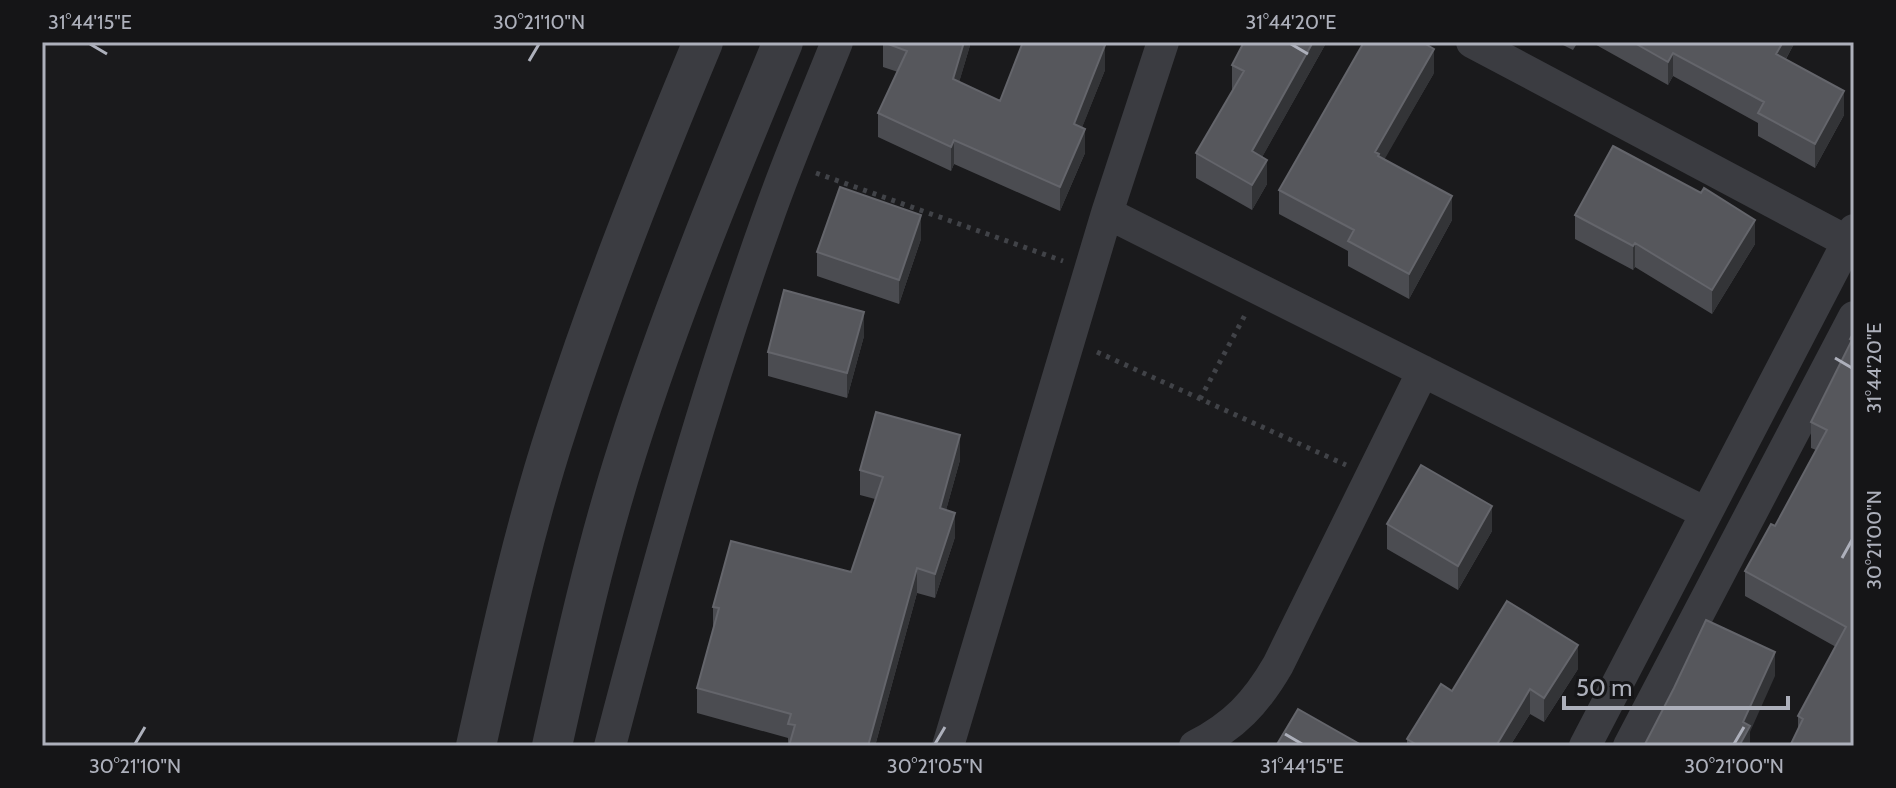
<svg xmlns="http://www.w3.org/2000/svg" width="1896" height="788" font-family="Cabin,sans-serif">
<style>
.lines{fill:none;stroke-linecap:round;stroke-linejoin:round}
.path{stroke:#414348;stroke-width:5;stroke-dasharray:4 6;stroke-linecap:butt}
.minor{stroke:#3b3c41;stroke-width:32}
.tertiary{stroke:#3b3c41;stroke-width:40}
.wall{fill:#4b4c51}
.shaded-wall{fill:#333437}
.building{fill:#56575c;stroke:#64656b;stroke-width:2}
.ticks{fill:none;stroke:#adb0bb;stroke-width:3}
.neatline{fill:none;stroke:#adb0bb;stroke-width:3}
.ticks-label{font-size:20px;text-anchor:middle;fill:#adb0bb}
</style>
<rect width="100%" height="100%" fill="#1a1a1c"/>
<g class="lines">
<path class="path" d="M 816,173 L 1063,261
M 1097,352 L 1346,465
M 1200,399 L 1245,315"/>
<path class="minor" d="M 1472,42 L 1848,242
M 1107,213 L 1706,513
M 610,746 C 656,570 705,394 766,223 C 787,162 813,102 837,42
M 948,746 L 1107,213 L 1163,42
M 1195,746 C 1234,726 1256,703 1278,665 L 1423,371
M 1585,746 L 1854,230
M 1629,746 L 1854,317"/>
<path class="tertiary" d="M 476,746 C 500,639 523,532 557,428 C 599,297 650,169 703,42
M 552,746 C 574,647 596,548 627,451 C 671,312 727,177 783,42"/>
</g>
<path class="wall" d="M 883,42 L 971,42 L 959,82 L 1000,101 L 1105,70 L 1082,127 L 1085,153 L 1060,211 L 954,164 L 951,171 L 878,137 L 878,113 L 898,72 L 883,67 Z
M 1325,42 L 1325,45 L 1262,157 L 1267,184 L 1252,210 L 1196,178 L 1196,153 L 1233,90 L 1232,89 L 1232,65 Z
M 1557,42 L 1578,42 L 1573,50 Z
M 1591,42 L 1795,42 L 1786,59 L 1844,115 L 1815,168 L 1758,136 L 1758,123 L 1673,76 L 1668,85 Z
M 1434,73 L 1384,159 L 1452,220 L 1409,299 L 1348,266 L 1348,251 L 1279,214 L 1279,190 Z
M 1575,215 L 1755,244 L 1712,314 L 1635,267 L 1633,270 L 1575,239 Z
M 921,239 L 899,304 L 817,276 L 817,252 Z
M 1854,332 L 1854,746 L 1798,729 L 1798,716 L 1836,647 L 1745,596 L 1745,571 L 1775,526 L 1816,450 L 1811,448 L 1811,422 L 1850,344 L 1850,339 Z
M 864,336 L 847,398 L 768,376 L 768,352 Z
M 960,460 L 946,510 L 955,537 L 935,598 L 917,593 L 875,746 L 788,746 L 788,738 L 697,713 L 697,688 L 713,629 L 713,607 L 851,572 L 875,499 L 860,495 L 860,470 Z
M 1387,524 L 1492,531 L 1458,590 L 1387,549 Z
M 1578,669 L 1544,722 L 1530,714 L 1510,746 L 1407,746 L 1407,739 Z"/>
<path class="shaded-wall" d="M 964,42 L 971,42 L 953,103 L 953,79 Z
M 1313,42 L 1325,42 L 1325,45 L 1252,175 L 1252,151 Z
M 1783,42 L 1795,42 L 1776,77 L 1776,54 Z
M 1105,45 L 1105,70 L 1074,148 L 1074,124 Z
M 1434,49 L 1434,73 L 1379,169 L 1375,152 Z
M 1673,53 L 1673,76 L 1668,85 L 1668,62 Z
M 1844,91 L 1844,115 L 1815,168 L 1815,144 Z
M 1085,129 L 1085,153 L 1060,211 L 1060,187 Z
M 954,140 L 954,164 L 951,171 L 951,147 Z
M 1267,160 L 1267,184 L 1252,210 L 1252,185 Z
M 1452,196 L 1452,220 L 1409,299 L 1409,274 Z
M 921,215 L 921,239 L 899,304 L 899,280 Z
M 1755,220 L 1755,244 L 1712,314 L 1712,290 Z
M 1635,243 L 1635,267 L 1633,270 L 1633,246 Z
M 864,312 L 864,336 L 847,398 L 847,373 Z
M 960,435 L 960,460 L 940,532 L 940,508 Z
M 1492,506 L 1492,531 L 1458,590 L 1458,566 Z
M 955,513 L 955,537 L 935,598 L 935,574 Z
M 917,568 L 917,593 L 875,746 L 868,746 Z
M 1578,645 L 1578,669 L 1544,722 L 1544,698 Z
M 1775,652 L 1775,676 L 1750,732 L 1750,746 L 1739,746 L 1743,722 Z
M 1530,689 L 1530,714 L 1510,746 L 1496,746 Z"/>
<path class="building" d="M 883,42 L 964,42 L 953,79 L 1000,101 L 1023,42 L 1096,42 L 1105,45 L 1074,124 L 1085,129 L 1060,187 L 954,140 L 951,147 L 878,113 L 907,51 Z
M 1244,42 L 1313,42 L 1252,151 L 1267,160 L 1252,185 L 1196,153 L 1244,71 L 1232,65 Z
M 1364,42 L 1422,42 L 1434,49 L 1375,152 L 1379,154 L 1378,156 L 1452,196 L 1409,274 L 1348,241 L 1354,230 L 1279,190 Z
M 1633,42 L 1783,42 L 1776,54 L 1844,91 L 1815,144 L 1758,113 L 1764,102 L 1673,53 L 1668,62 Z
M 1613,146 L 1701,193 L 1704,188 L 1755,220 L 1712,290 L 1635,243 L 1633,246 L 1575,215 Z
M 840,187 L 921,215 L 899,280 L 817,252 Z
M 784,290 L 864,312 L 847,373 L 768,352 Z
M 1854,332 L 1854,746 L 1790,746 L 1803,719 L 1798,716 L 1846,627 L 1745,571 L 1771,524 L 1775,526 L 1827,430 L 1811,422 L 1852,340 L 1850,339 Z
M 876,412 L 960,435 L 940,508 L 955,513 L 935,574 L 917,568 L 868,746 L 789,746 L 795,725 L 788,724 L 791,714 L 697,688 L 719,608 L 713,607 L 731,541 L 851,572 L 883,477 L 860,470 Z
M 1421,465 L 1492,506 L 1458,566 L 1387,524 Z
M 1507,601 L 1578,645 L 1544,698 L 1530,689 L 1496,746 L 1419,746 L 1407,739 L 1441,684 L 1452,691 Z
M 1706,620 L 1775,652 L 1743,722 L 1750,726 L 1739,746 L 1644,746 L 1674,688 Z
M 1298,709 L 1363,746 L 1276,746 Z"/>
<path class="ticks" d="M 90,44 L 107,54M 1291,44 L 1308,54M 529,61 L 539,44M 1835,358 L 1852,368M 1842,558 L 1852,540M 1285,734 L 1302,744M 135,744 L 145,727M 935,744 L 945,727M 1734,744 L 1744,727"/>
<rect width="1896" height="788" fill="none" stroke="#151517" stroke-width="88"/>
<path d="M1564 696v12h224v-12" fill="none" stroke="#adb0bb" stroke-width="4"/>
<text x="1576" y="696" font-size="24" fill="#adb0bb" stroke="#151517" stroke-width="6" paint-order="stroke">50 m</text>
<rect x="44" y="44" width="1808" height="700" class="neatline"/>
<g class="ticks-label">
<text x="90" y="29">31°44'15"E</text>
<text x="539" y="29">30°21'10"N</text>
<text x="1291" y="29">31°44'20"E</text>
<text transform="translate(1874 368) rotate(-90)" y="7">31°44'20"E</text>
<text transform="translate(1874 540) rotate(-90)" y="7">30°21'00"N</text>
<text x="135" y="773">30°21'10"N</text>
<text x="935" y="773">30°21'05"N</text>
<text x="1302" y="773">31°44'15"E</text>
<text x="1734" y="773">30°21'00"N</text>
</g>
</svg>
